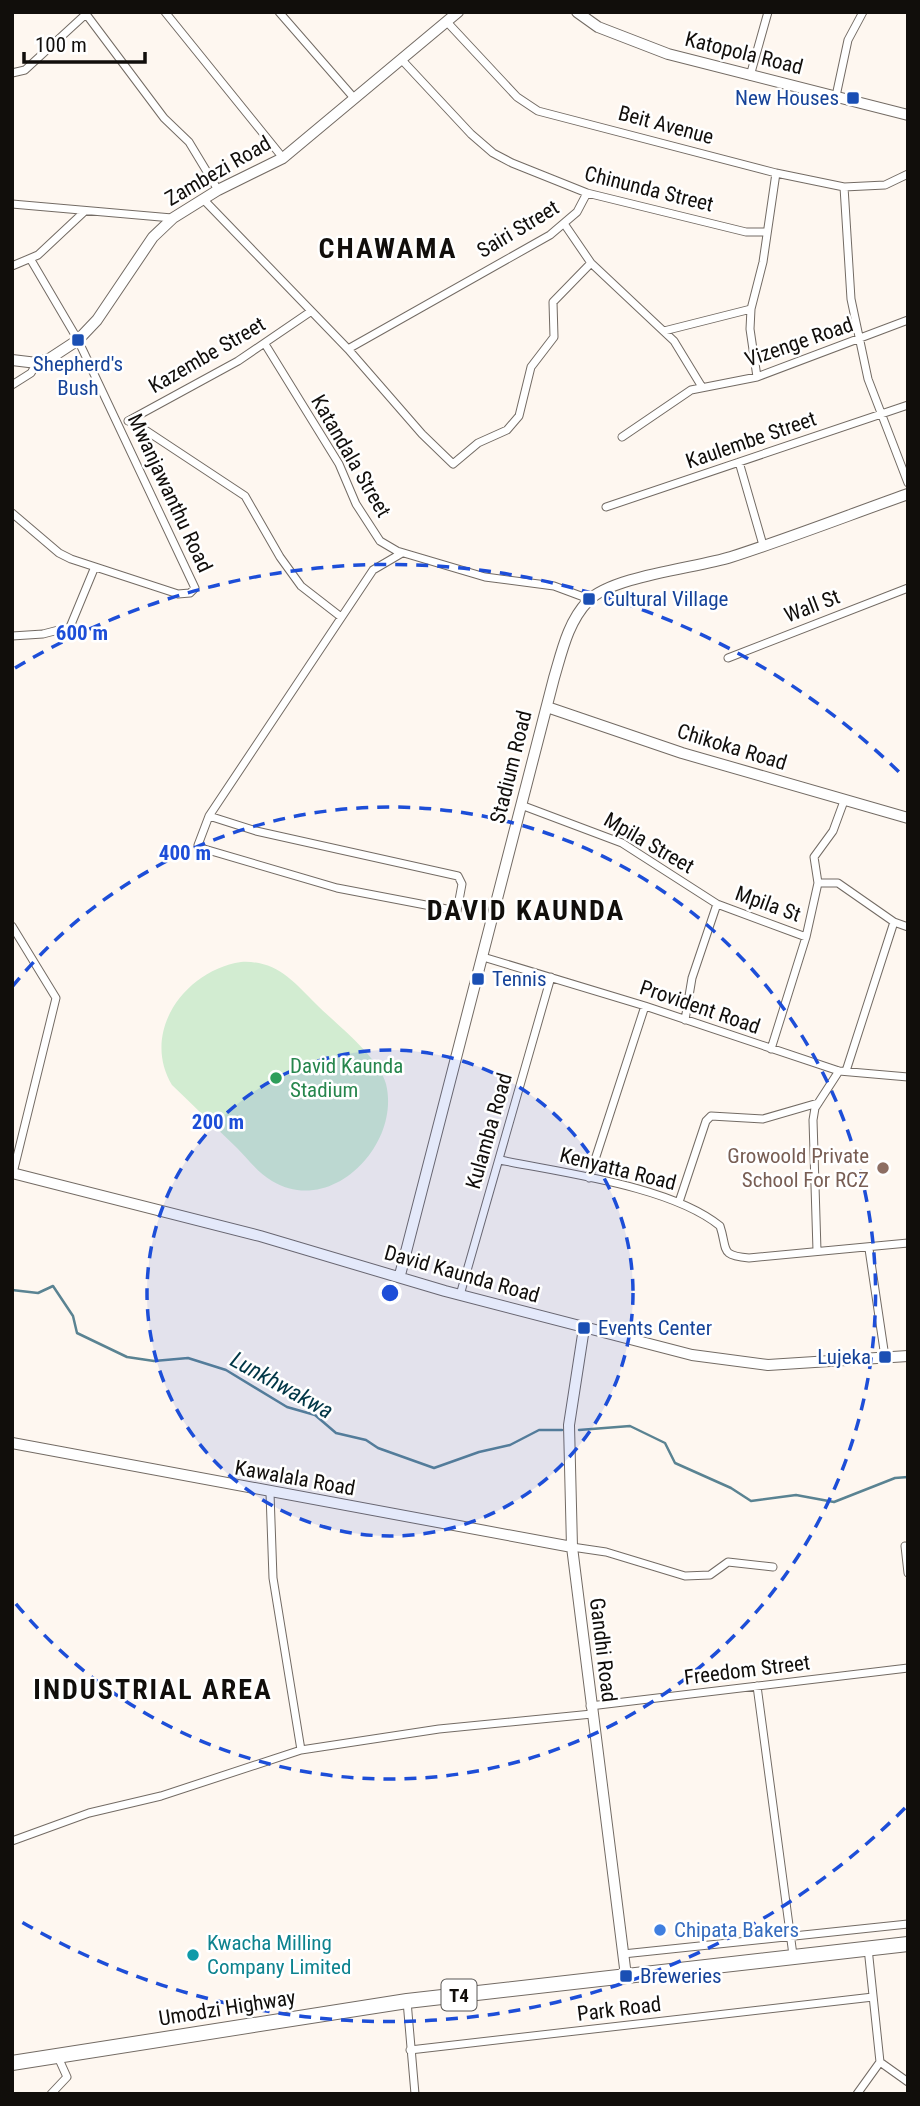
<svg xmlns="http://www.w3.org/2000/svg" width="920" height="2106" font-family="'Roboto Condensed',sans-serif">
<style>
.park{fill:#d2ecd1}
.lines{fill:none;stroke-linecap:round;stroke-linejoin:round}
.stream{stroke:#5a8392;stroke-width:2.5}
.street-casing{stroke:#736b64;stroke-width:9}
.secondary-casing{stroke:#736b64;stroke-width:12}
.highway-casing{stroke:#736b64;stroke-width:16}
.street{stroke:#fff;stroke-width:7}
.secondary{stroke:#fff;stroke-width:10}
.highway{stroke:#fff;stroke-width:14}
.ring{fill:none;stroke:#1d4ed8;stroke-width:3.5;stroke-dasharray:12 9}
.transit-dot{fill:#1a4fb4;stroke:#fff;stroke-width:2.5}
.leisure-dot{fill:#2e9e5b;stroke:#fff;stroke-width:2.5}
.education-dot{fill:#8d6e63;stroke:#fff;stroke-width:2.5}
.shop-dot{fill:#3f7fe0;stroke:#fff;stroke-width:2.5}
.culture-dot{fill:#0f9aa8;stroke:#fff;stroke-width:2.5}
.labels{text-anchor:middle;stroke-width:5;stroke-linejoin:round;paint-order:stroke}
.shield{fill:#fff;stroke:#585654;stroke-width:2}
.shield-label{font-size:19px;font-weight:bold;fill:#110e0b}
.street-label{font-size:21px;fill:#110e0b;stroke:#fff}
.transit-label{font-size:21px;fill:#164399;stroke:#fff;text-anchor:start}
.leisure-label{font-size:21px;fill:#27864d;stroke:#fff;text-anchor:start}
.education-label{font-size:21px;fill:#785e54;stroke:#fff;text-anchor:end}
.shop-label{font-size:21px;fill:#366cbe;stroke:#fff;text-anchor:start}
.culture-label{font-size:21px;fill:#0d838f;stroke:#fff;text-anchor:start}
.water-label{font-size:23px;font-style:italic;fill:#003646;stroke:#fff}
.district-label{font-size:28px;font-weight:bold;letter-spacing:2px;fill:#110e0b;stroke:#fff}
.centre{fill:#1d4ed8;stroke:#fff;stroke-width:3.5}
.ring-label{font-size:21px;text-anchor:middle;font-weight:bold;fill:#1d4ed8;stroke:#fff;stroke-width:5;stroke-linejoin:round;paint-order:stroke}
</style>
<rect width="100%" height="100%" fill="#fef7f0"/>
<path class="park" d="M 241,962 C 276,960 293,981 316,1004 C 336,1024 379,1057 386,1084 C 401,1144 332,1217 272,1181 C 258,1173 248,1159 237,1148 C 215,1127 194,1106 172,1085 C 140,1031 186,970 241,962 Z"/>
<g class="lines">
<path class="stream" d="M 12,1290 L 38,1293 L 53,1286 L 73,1316 L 77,1333 L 127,1357 L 154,1361 L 188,1358 L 226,1370 L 287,1407 L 315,1415 L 336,1433 L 366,1440 L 378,1448 L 434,1468 L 479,1452 L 510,1445 L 539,1430 L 562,1430
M 579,1430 L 630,1426 L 665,1443 L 675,1463 L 731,1488 L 751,1501 L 796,1495 L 834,1502 L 895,1478 L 908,1477"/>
<g class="street-casing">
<path id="street" d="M 165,12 L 283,158
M 279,12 L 354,98
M 86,14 L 164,118 L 189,142 L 218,190
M 447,22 L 517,97 L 538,111 L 776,173 L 844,187 L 885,185 L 908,174
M 401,59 L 471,134 L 493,153 L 512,163 L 587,193 L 746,232 L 767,232
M 12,73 L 25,70 L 87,13
M 750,76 L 768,12
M 836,96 L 848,40 L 863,12
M 844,187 L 851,299 L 868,379 L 908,483
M 203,199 L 348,349 L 422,434 L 453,464 L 478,443 L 507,430 L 519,416 L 531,367 L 554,337 L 553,302 L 591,263
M 12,204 L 172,218
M 565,225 L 591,263 L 674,341 L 702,387
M 12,266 L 38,255 L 85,211
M 664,331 L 751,309
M 265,344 L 339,464 L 356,504 L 380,541 L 397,551 L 485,577 L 554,586 L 589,599
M 348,349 L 550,235 L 577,212 L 587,193
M 757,377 L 750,329 L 751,309 L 763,262 L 776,173
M 12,385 L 31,373 L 37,363
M 130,420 L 245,496 L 280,557 L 301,586 L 341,617
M 128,421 L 238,361 L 310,312
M 622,437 L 691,390 L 757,377 L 908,320
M 739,462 L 763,545
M 606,507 L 908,405
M 12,513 L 59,553 L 71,559 L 178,594 L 190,593 L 195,588 L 78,340 L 31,260
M 12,636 L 43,634 L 70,627 L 94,569
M 728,658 L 908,588
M 521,805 L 622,843 L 717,904 L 806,937
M 209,816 L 256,831 L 458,876 L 462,884 L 457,911 L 337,888 L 201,848 L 198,845 L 209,816 L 373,570 L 402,553
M 818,883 L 838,883 L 894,922 L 908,927
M 12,926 L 56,998 L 13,1173
M 483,957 L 645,1006 L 839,1071 L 908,1077
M 685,1020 L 692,978 L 717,904
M 771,1049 L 806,937 L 818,883 L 814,857 L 833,831 L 844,801
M 846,1071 L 894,922
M 500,1160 C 563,1173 671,1186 720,1226 C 728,1250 719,1255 749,1258 L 908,1243
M 589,1178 L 645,1006
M 679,1202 L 706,1121 L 711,1116 L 763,1119 L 818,1103
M 869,1249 L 885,1357
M 817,1251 L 813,1120 L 815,1108 L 839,1071
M 460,1295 L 551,977
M 270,1493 L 273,1578 L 301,1750
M 905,1546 L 908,1573
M 572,1547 L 606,1552 L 685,1576 L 710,1575 L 728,1562 L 773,1567
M 757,1686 L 793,1955
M 590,1706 L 908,1668
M 12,1841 L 89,1813 L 161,1796 L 301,1750 L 439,1729 L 592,1714
M 868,1948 L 880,2062 L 908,2082
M 623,1954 L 908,1924
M 407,2001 L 415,2094
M 410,2050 L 873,1997
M 51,2094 L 67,2077 L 58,2057
M 857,2094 L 880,2062"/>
</g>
<g class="secondary-casing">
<path id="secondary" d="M 577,12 L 598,27 L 668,54 L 908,115
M 12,360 L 37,363 L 49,359 L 78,340 L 97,320 L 153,237 L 173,218 L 218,190 L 283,158 L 458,12
M 547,707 L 682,753 L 908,818
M 12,1173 L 260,1236 L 445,1291 L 692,1355 L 768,1365 L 908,1356
M 400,1275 L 554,678 C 562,651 568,622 588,601 C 612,576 696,568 731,557 C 790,538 849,515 908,494
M 584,1328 L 569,1425 L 572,1547 L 626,1976
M 12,1443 L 572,1547"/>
</g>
<g class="highway-casing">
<path id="highway" d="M 12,2063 L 407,2001 L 908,1944"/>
</g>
<use href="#street" class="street"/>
<use href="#secondary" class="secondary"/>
<use href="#highway" class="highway"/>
</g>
<circle cx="390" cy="1293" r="243" fill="#1d4ed8" fill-opacity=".12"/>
<g class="ring">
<circle cx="390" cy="1293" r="243"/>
<path d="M12 987A486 486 0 1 1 12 1599"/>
<path d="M905 1808A729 729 0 0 1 15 1918M15 668A729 729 0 0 1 905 778"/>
</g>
<g class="transit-dot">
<rect x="846" y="91" width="14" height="14" rx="3.5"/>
<rect x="71" y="333" width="14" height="14" rx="3.5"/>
<rect x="582" y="592" width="14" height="14" rx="3.5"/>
<rect x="471" y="972" width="14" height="14" rx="3.5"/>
<rect x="577" y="1321" width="14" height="14" rx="3.5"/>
<rect x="878" y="1350" width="14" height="14" rx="3.5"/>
<rect x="619" y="1969" width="14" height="14" rx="3.5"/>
</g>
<circle class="leisure-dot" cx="276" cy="1078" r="7"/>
<circle class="education-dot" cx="883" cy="1168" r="7"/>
<circle class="shop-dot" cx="660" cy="1930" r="7"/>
<circle class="culture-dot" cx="193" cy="1955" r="7"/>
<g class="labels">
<rect class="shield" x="441.5" y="1979.5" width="35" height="31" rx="5"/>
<g class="shield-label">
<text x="459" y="2002">T4</text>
</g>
<g class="street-label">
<text transform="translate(744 53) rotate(14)" y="7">Katopola Road</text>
<text transform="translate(666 125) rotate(15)" y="7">Beit Avenue</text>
<text transform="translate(218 171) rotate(-30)" y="7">Zambezi Road</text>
<text transform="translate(649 189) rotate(14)" y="7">Chinunda Street</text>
<text transform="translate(518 229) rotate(-31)" y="7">Sairi Street</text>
<text transform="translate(799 342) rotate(-19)" y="7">Vizenge Road</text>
<text transform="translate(207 355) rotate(-30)" y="7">Kazembe Street</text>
<text transform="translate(751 440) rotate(-19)" y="7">Kaulembe Street</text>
<text transform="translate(351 456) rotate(60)" y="7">Katandala Street</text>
<text transform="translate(170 493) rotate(65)" y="7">Mwanjawanthu Road</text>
<text transform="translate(812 606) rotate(-21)" y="7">Wall St</text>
<text transform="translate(732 747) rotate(17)" y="7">Chikoka Road</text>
<text transform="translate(511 767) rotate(-76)" y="7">Stadium Road</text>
<text transform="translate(649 843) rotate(30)" y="7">Mpila Street</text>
<text transform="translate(768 904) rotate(20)" y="7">Mpila St</text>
<text transform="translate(700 1007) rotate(19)" y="7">Provident Road</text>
<text transform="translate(489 1131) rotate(-74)" y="7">Kulamba Road</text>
<text transform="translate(618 1169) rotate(14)" y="7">Kenyatta Road</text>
<text transform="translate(462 1274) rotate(16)" y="7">David Kaunda Road</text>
<text transform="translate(295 1478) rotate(10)" y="7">Kawalala Road</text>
<text transform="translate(603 1650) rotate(83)" y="7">Gandhi Road</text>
<text transform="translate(747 1670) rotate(-7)" y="7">Freedom Street</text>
<text transform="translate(227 2008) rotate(-9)" y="7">Umodzi Highway</text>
<text transform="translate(619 2009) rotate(-7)" y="7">Park Road</text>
</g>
<g class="transit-label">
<text x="839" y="105" text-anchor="end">New Houses</text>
<text x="78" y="371" text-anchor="middle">Shepherd's<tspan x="78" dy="24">Bush</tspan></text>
<text x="603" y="606">Cultural Village</text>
<text x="492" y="986">Tennis</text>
<text x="598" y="1335">Events Center</text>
<text x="871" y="1364" text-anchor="end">Lujeka</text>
<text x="640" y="1983">Breweries</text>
</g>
<g class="leisure-label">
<text x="290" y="1073">David Kaunda<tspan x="290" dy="24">Stadium</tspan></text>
</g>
<g class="education-label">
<text x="869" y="1163">Growoold Private<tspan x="869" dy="24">School For RCZ</tspan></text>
</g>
<g class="shop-label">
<text x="674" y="1937">Chipata Bakers</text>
</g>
<g class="culture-label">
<text x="207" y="1950">Kwacha Milling<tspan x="207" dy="24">Company Limited</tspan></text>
</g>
<g class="water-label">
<text transform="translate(282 1385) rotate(29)" y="8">Lunkhwakwa</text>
</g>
<g class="district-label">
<text x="388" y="258">CHAWAMA</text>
<text x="526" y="920">DAVID KAUNDA</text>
<text x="153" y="1699">INDUSTRIAL AREA</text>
</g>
</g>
<circle cx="390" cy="1293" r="10" class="centre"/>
<g class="ring-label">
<text x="82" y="640">600 m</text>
<text x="185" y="860">400 m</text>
<text x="218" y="1129">200 m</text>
</g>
<rect width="920" height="2106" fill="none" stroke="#110e0b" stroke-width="28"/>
<path d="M24 52v10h121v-10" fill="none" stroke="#110e0b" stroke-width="3.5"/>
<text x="35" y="52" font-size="21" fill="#110e0b" stroke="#ffffff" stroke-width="5" paint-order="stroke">100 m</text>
</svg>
